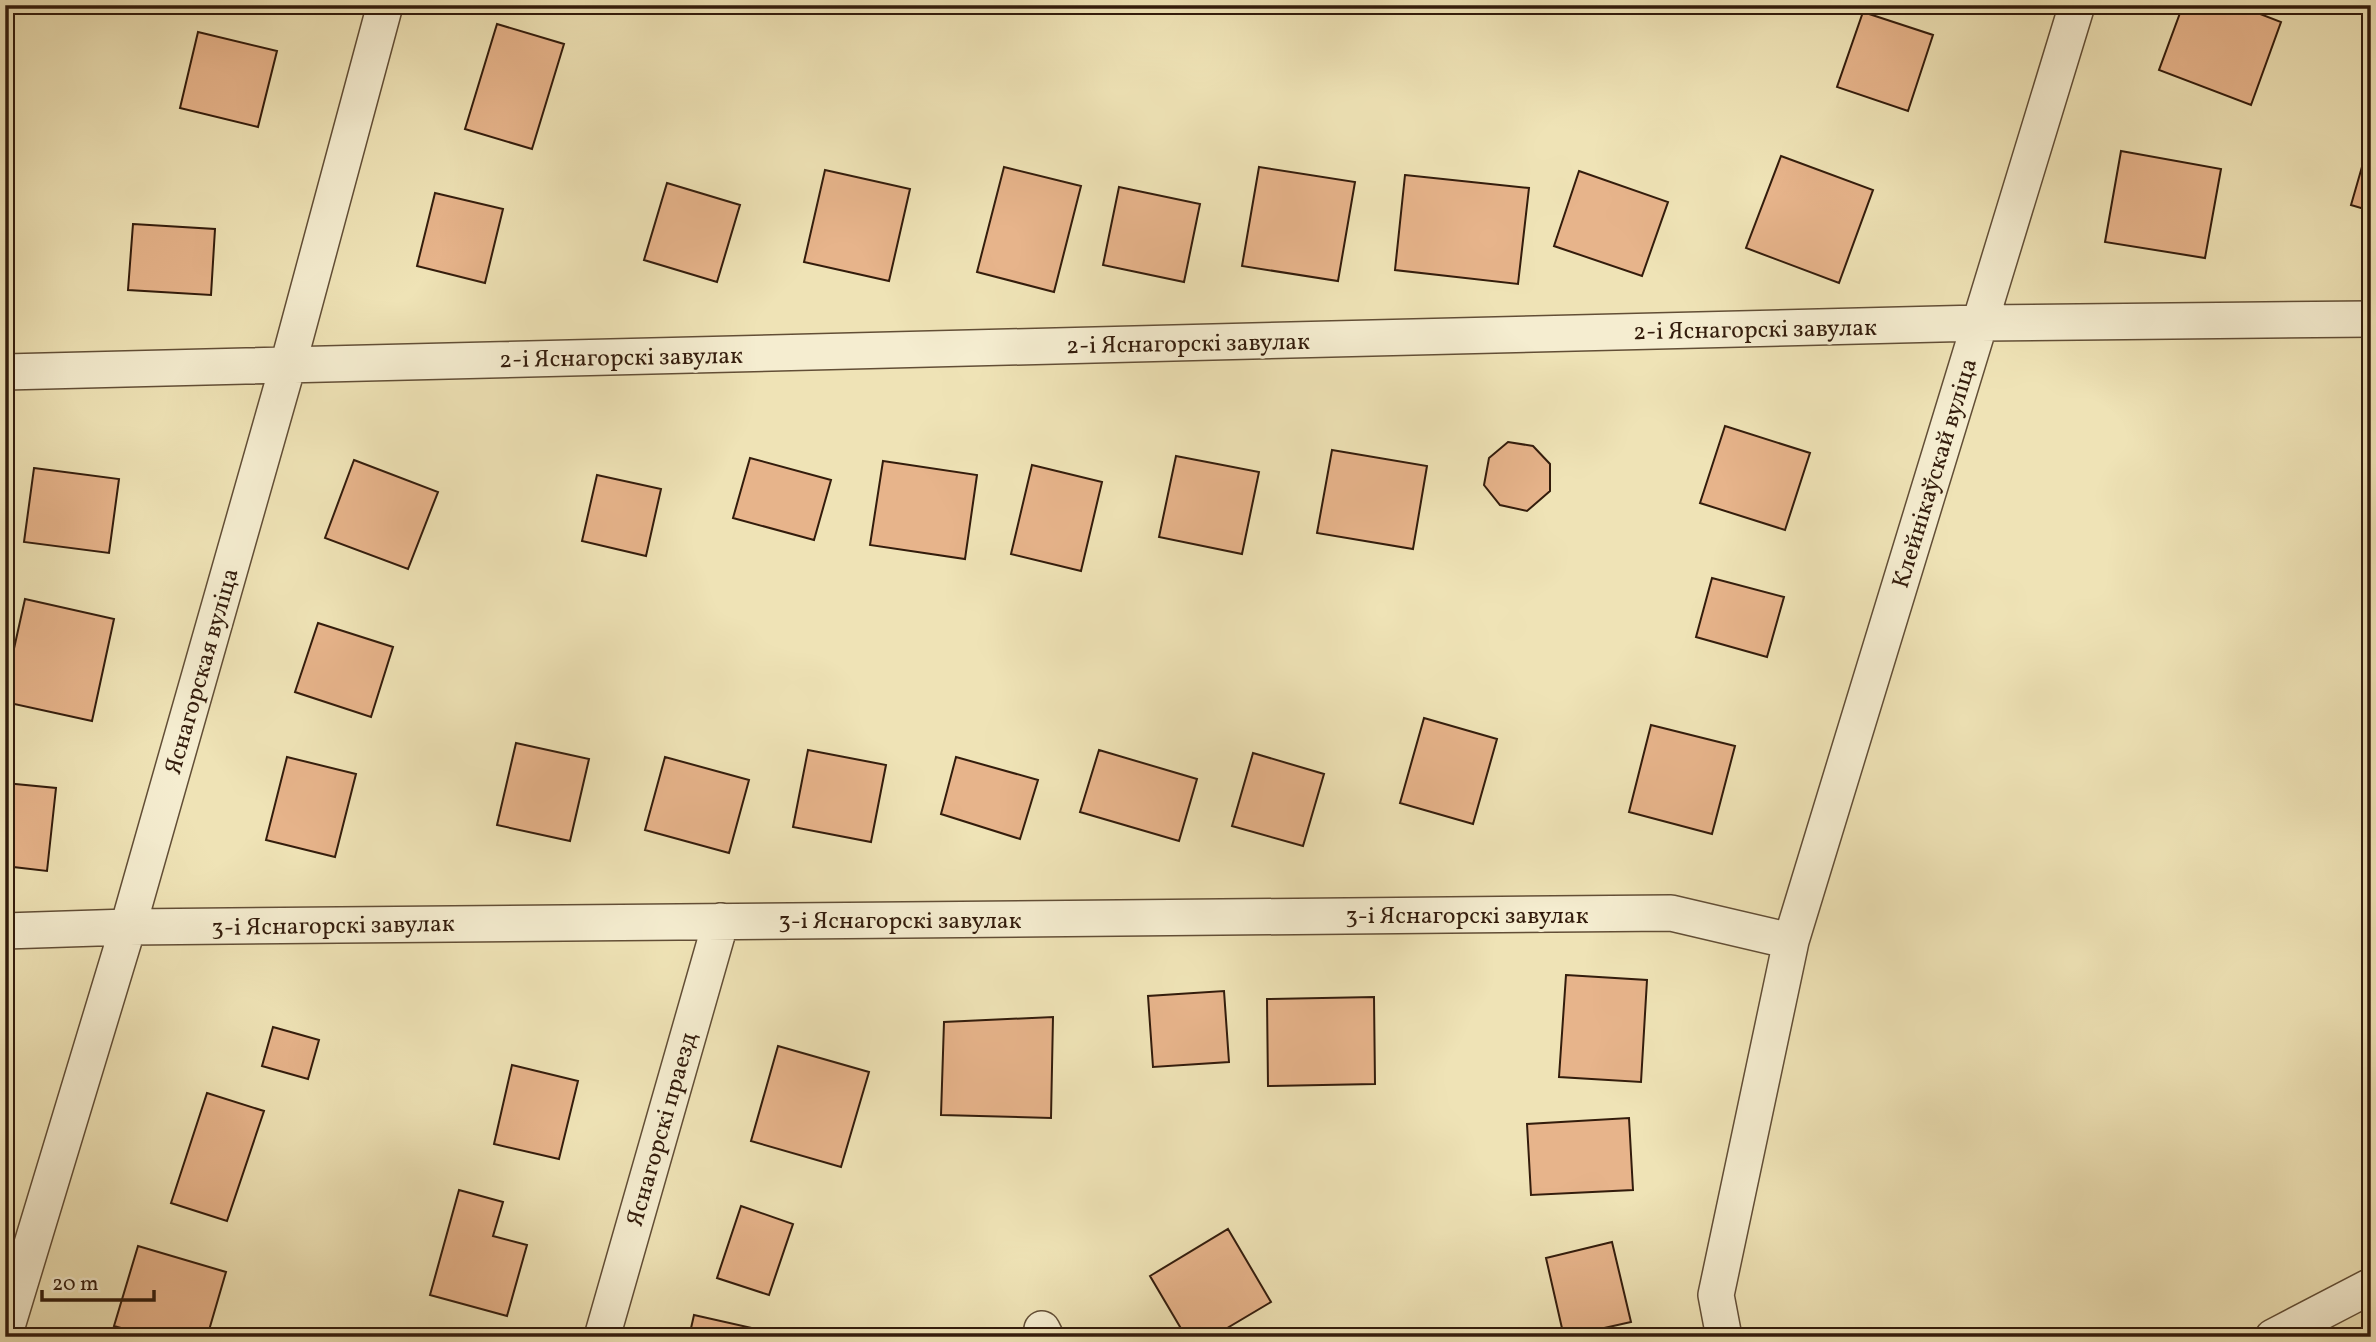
<svg xmlns="http://www.w3.org/2000/svg" width="2376" height="1342" font-family="Vollkorn,serif">
<style>
.building{fill:#e7b48b;stroke:#331c0c;stroke-width:2}
.lines{fill:none;stroke-linecap:round;stroke-linejoin:round}
.minor-casing{stroke:#624e36;stroke-width:38}
.minor{stroke:#f5edd0;stroke-width:35}
.labels{text-anchor:middle;stroke-width:6;stroke-linejoin:round;paint-order:stroke}
.street-label{font-size:24px;fill:#331c0c;stroke:#f5edd0}
</style>
<rect width="100%" height="100%" fill="#efe3b6"/>
<filter id="stains"><feTurbulence type="fractalNoise" baseFrequency=".00286" numOctaves="4"/><feColorMatrix values="0 0 0 0 .2 0 0 0 0 .09 0 0 0 0 .02 0 0 0 .5 -.17"/></filter>
<radialGradient id="worn" r=".72"><stop offset=".6" stop-color="#630" stop-opacity="0"/><stop offset="1" stop-color="#630" stop-opacity=".3"/></radialGradient>
<path class="building" d="M 2183,5 L 2237,5 L 2281,22 L 2251,105 L 2159,70 Z
M 1863,12 L 1933,35 L 1908,111 L 1837,87 Z
M 497,24 L 564,44 L 532,149 L 465,129 Z
M 198,32 L 277,51 L 258,127 L 180,108 Z
M 2370,139 L 2371,139 L 2371,211 L 2351,205 Z
M 2121,151 L 2221,169 L 2205,258 L 2105,242 Z
M 1781,156 L 1873,190 L 1839,283 L 1746,248 Z
M 1004,167 L 1081,186 L 1054,292 L 977,272 Z
M 1259,167 L 1355,182 L 1338,281 L 1242,266 Z
M 825,170 L 910,189 L 889,281 L 804,262 Z
M 1579,171 L 1668,202 L 1642,276 L 1554,246 Z
M 1405,175 L 1529,188 L 1518,284 L 1395,270 Z
M 667,183 L 740,205 L 717,282 L 644,260 Z
M 1119,187 L 1200,204 L 1184,282 L 1103,265 Z
M 435,193 L 503,209 L 485,283 L 417,266 Z
M 133,224 L 215,229 L 211,295 L 128,290 Z
M 1725,426 L 1810,453 L 1785,530 L 1700,503 Z
M 1508,442 L 1533,446 L 1550,464 L 1550,491 L 1527,511 L 1500,505 L 1484,485 L 1489,458 Z
M 1332,450 L 1427,466 L 1413,549 L 1317,533 Z
M 1176,456 L 1259,472 L 1242,554 L 1159,537 Z
M 750,458 L 831,480 L 814,540 L 733,518 Z
M 354,460 L 438,492 L 408,569 L 325,538 Z
M 883,461 L 977,475 L 965,559 L 870,545 Z
M 1032,465 L 1102,482 L 1081,571 L 1011,554 Z
M 34,468 L 119,479 L 109,553 L 24,542 Z
M 597,475 L 661,489 L 646,556 L 582,541 Z
M 1712,578 L 1784,597 L 1767,657 L 1696,637 Z
M 25,599 L 114,619 L 92,721 L 5,702 L 5,689 Z
M 318,623 L 393,647 L 371,717 L 295,692 Z
M 1424,718 L 1497,739 L 1473,824 L 1400,803 Z
M 1651,725 L 1735,746 L 1712,834 L 1629,812 Z
M 516,743 L 589,759 L 570,841 L 497,825 Z
M 808,750 L 886,765 L 871,842 L 793,827 Z
M 1099,750 L 1197,779 L 1179,841 L 1080,812 Z
M 1253,753 L 1324,774 L 1303,846 L 1232,826 Z
M 287,757 L 356,774 L 335,857 L 266,840 Z
M 665,757 L 749,780 L 729,853 L 645,830 Z
M 956,757 L 1038,780 L 1020,839 L 941,814 Z
M 5,783 L 56,788 L 47,871 L 5,866 Z
M 1566,975 L 1647,980 L 1641,1082 L 1559,1077 Z
M 1224,991 L 1229,1062 L 1153,1067 L 1148,996 Z
M 1374,997 L 1375,1084 L 1268,1086 L 1267,999 Z
M 1053,1017 L 1051,1118 L 941,1115 L 944,1022 Z
M 273,1027 L 319,1040 L 308,1079 L 262,1066 Z
M 778,1046 L 869,1072 L 841,1167 L 751,1141 Z
M 512,1065 L 578,1081 L 559,1159 L 494,1144 Z
M 207,1093 L 264,1111 L 227,1221 L 171,1203 Z
M 1629,1118 L 1633,1190 L 1531,1195 L 1527,1124 Z
M 459,1190 L 503,1202 L 493,1236 L 527,1245 L 507,1316 L 430,1295 Z
M 741,1206 L 793,1224 L 769,1295 L 717,1278 Z
M 1228,1229 L 1271,1302 L 1212,1337 L 1186,1337 L 1150,1276 Z
M 1612,1242 L 1631,1322 L 1564,1337 L 1546,1258 Z
M 138,1246 L 226,1272 L 207,1337 L 152,1337 L 114,1326 Z
M 694,1315 L 774,1333 L 774,1337 L 689,1337 Z"/>
<g class="lines">
<g class="minor-casing">
<path id="minor" d="M 5,372 L 1980,323 L 2371,319
M 5,931 L 128,927 L 1671,913 L 1791,941
M 1042,1329 L 1046,1337
M 5,1333 L 128,927 L 288,365 L 385,5
M 602,1337 L 721,921
M 1724,1337 L 1716,1295 L 1791,941 L 2077,5
M 2273,1337 L 2371,1286"/>
</g>
<use href="#minor" class="minor"/>
</g>
<g class="labels">
<g class="street-label">
<text transform="translate(1755 329) rotate(-1)" y="8">2-і Яснагорскі завулак</text>
<text transform="translate(1188 343) rotate(-1)" y="8">2-і Яснагорскі завулак</text>
<text transform="translate(621 357) rotate(-1)" y="8">2-і Яснагорскі завулак</text>
<text transform="translate(1934 473) rotate(-73)" y="8">Клейнікаўскай вуліца</text>
<text transform="translate(201 671) rotate(-74)" y="8">Яснагорская вуліца</text>
<text x="1467" y="923">3-і Яснагорскі завулак</text>
<text x="900" y="928">3-і Яснагорскі завулак</text>
<text transform="translate(333 925) rotate(-1)" y="8">3-і Яснагорскі завулак</text>
<text transform="translate(661 1129) rotate(-74)" y="8">Яснагорскі праезд</text>
</g>
</g>
<rect width="2376" height="1342" fill="none" stroke="#efe3b6" stroke-width="28"/>
<rect x="7" y="7" width="2362" height="1328" fill="none" stroke="#331c0c" stroke-width="3.5"/>
<rect x="14" y="14" width="2348" height="1314" fill="none" stroke="#331c0c" stroke-width="2"/>
<path d="M42 1290v10h112v-10" fill="none" stroke="#331c0c" stroke-width="3.5"/>
<text x="52" y="1290" font-size="21" fill="#331c0c" stroke="#f5edd0" stroke-width="5" paint-order="stroke">20 m</text>
<rect width="100%" height="100%" filter="url(#stains)"/>
<rect width="100%" height="100%" fill="url(#worn)"/>
</svg>
